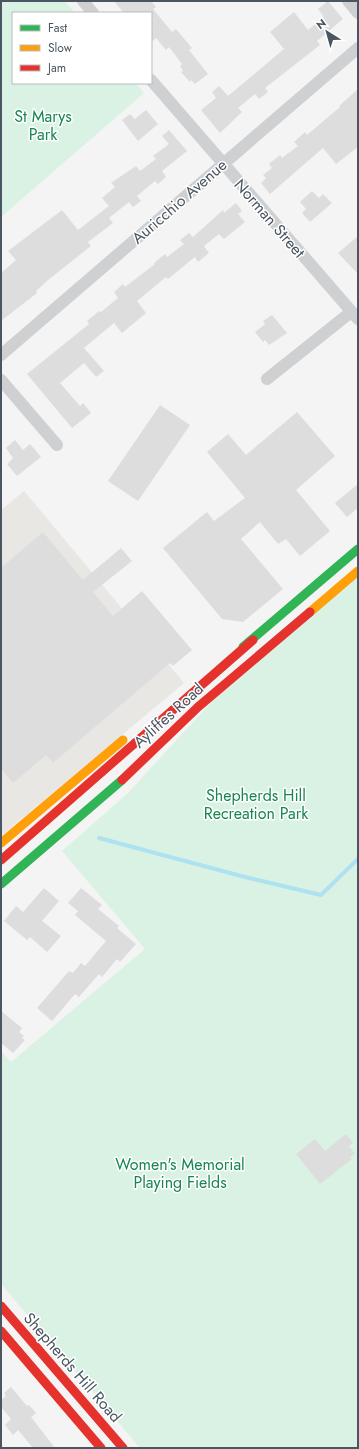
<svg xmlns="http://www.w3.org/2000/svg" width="359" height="1449" font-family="Jost,sans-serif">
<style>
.commercial{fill:#e8e7e3}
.green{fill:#d9f2e3}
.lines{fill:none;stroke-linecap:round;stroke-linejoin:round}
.stream{stroke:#aee2f0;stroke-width:4}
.building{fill:#ddddde}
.street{stroke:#ced0d2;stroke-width:12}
.fast{stroke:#30b455;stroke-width:9}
.slow{stroke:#ff9f0a;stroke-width:9}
.jam{stroke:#e5322d;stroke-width:9}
.labels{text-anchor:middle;stroke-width:3;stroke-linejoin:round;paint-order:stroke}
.park-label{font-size:16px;fill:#17864f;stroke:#fff}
.street-label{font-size:16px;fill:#4a5661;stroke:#fff}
</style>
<rect width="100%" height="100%" fill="#f4f4f4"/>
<path class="commercial" d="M 24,491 L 184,683 L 1,836 L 1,510 Z"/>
<path class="green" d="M 1,1 L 65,1 L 75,13 L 13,13 L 13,83 L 136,83 L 144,93 L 1,217 Z
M 358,571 L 358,1448 L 140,1448 L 1,1284 L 1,1051 L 11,1062 L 145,949 L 62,851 L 127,794 L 240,671 Z"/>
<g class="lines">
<path class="stream" d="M 99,838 L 245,877 L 321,895 L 358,859"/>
</g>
<path class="building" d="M 114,1 L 151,1 L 156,7 L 153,9 L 172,32 L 176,29 L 192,48 L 189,50 L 208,74 L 195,84 L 191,80 L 190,82 L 181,72 L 183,71 L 180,66 L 182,64 L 169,47 L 166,50 L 156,38 L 151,42 L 151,11 L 149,13 L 124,13 Z
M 328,1 L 343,19 L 317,41 L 320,45 L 265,88 L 268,92 L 259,99 L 255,94 L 238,108 L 242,112 L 220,133 L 201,110 L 216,98 L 212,92 L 219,86 L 228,96 L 284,49 L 270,32 L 294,12 L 308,30 L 324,17 L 318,9 Z
M 358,89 L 358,147 L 336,164 L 323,148 L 270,194 L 261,183 L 266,178 L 263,175 L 272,168 L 269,164 L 280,155 L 282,158 L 298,146 L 294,142 L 305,132 L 307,135 L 340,107 L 339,106 Z
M 146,110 L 158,124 L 138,141 L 122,120 L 130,114 L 135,119 Z
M 169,130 L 187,151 L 162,171 L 166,177 L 158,184 L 155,181 L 137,196 L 141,201 L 133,207 L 129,202 L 109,218 L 113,223 L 88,242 L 91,246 L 48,280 L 36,291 L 37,293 L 1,321 L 1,273 L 16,260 L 8,251 L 62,210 L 78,230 L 109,206 L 102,198 L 115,187 L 111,183 L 136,166 L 140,171 L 156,159 L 153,156 L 169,144 L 162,136 Z
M 312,191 L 319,198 L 323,194 L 332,203 L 310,222 L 302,213 L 306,209 L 300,202 Z
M 236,203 L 242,211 L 238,214 L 245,222 L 224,239 L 219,234 L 204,246 L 209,253 L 198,262 L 195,257 L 168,279 L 166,277 L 137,301 L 146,313 L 122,333 L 114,323 L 84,348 L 104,371 L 96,377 L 84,363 L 60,383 L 80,406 L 83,403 L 91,413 L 72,428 L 27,374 L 89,324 L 87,321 L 99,311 L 101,312 L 118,298 L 114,292 L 123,284 L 125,287 L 155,264 L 154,263 L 165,254 L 167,257 L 184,244 L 180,240 L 189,233 L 193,237 L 223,210 L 224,213 Z
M 358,236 L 358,274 L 338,253 Z
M 272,315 L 287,333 L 269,345 L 265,340 L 263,342 L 255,332 L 265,324 L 263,321 Z
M 160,405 L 190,425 L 138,501 L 108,481 Z
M 297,412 L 335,456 L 296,490 L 330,531 L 300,556 L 286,539 L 278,544 L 260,522 L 241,539 L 283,589 L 243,622 L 222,619 L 163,548 L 207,512 L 214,521 L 245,498 L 207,452 L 228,434 L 246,455 Z
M 15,440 L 23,450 L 30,444 L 41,457 L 17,476 L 7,464 L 13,458 L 6,448 Z
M 358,484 L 358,508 L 347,517 L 335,503 Z
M 43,532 L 83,580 L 121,548 L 132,561 L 93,592 L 113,616 L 142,591 L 192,650 L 173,666 L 170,663 L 53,763 L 46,755 L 13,783 L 1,769 L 1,568 Z
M 44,888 L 59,901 L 42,921 L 61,936 L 47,952 L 30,937 L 27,940 L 4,921 L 16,906 L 23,912 Z
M 81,888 L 102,905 L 98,909 L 119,926 L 117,928 L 136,944 L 120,962 L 117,959 L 102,977 L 99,974 L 79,997 L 75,994 L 52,1021 L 37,1008 L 69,971 L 73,973 L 81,963 L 85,966 L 106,941 L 75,915 L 78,911 L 68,903 Z
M 1,1011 L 22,1028 L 19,1032 L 24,1036 L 22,1038 L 25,1040 L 13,1053 L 1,1043 Z
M 346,1134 L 353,1143 L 349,1146 L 355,1154 L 350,1157 L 352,1159 L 320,1184 L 296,1154 L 315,1139 L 325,1151 Z
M 11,1387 L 27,1406 L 29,1405 L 36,1413 L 31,1417 L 55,1448 L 33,1448 L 18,1430 L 13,1435 L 5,1425 L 11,1419 L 1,1407 L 1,1400 L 6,1396 L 4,1393 Z"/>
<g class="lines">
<path class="street" d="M 83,1 L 93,13
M 348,1 L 358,13
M 151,80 L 358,319
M 1,355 L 358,48
M 267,379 L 351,312
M 1,380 L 57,445"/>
<path class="fast" d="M 243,647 L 358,549
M 1,884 L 122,780"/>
<path class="slow" d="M 310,612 L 358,571
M 1,843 L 123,740"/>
<path class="jam" d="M 122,780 L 198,707 L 310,612
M 1,860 L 253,640
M 1,1306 L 123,1448
M 1,1331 L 101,1448"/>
</g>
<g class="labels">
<g class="park-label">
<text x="43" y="122">St Marys<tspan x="43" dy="18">Park</tspan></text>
<text x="256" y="801">Shepherds Hill<tspan x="256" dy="18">Recreation Park</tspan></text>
<text x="180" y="1170">Women's Memorial<tspan x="180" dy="18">Playing Fields</tspan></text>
</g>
<g class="street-label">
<text transform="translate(179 201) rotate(-41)" y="6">Auricchio Avenue</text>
<text transform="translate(270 218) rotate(49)" y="6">Norman Street</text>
<text transform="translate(168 715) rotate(-42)" y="6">Ayliffes Road</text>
<text transform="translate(73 1367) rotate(49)" y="6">Shepherds Hill Road</text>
</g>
</g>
<rect width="359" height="1449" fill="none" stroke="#4a5661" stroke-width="4"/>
<rect x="12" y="12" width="140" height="72" fill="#ffffff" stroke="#b7bbc0"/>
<rect x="20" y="25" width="20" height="6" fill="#30b455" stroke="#b7bbc0"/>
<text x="48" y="32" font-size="12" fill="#4a5661">Fast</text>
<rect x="20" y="45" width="20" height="6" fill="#ff9f0a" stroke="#b7bbc0"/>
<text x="48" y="52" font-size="12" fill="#4a5661">Slow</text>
<rect x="20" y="65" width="20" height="6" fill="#e5322d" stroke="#b7bbc0"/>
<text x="48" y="72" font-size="12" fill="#4a5661">Jam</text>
<g transform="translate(327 32) rotate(323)" stroke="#ffffff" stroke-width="3" paint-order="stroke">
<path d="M0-3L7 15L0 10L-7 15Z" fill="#4a5661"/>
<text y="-6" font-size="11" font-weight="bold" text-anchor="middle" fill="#4a5661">N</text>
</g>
</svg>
